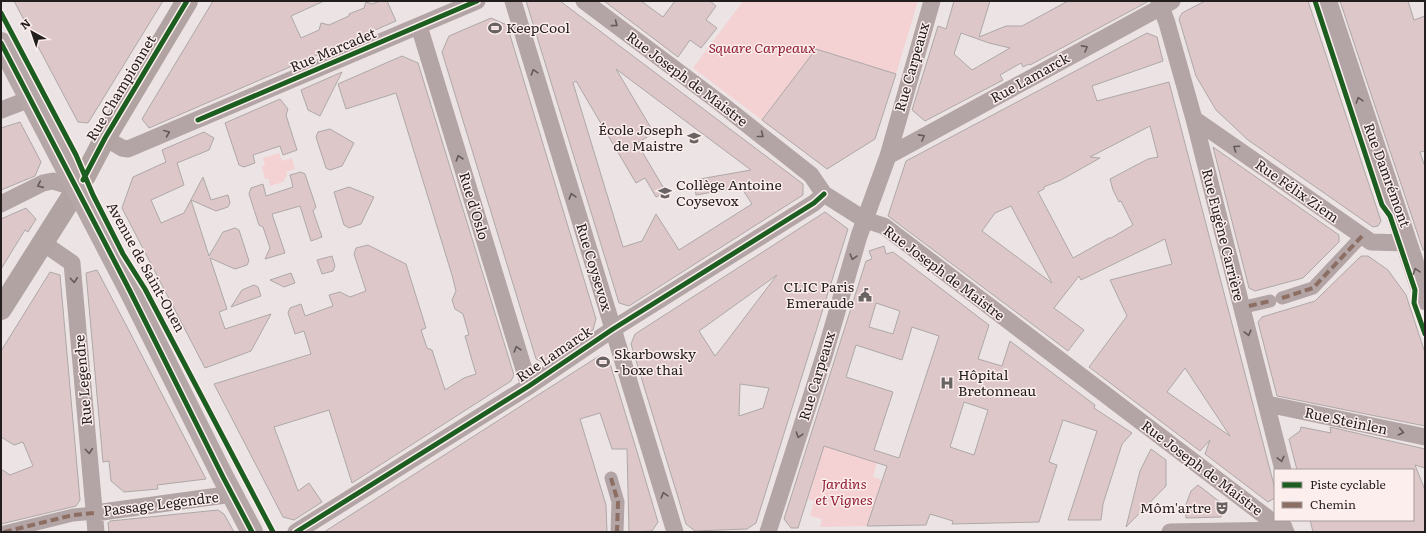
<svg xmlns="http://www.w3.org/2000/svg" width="1426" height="533" font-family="Literata,serif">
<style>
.green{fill:#f4d1d2}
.building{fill:#dec7c8;stroke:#aea8a8;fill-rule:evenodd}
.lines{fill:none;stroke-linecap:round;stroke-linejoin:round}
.pedestrian{stroke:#b3a4a5;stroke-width:13}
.minor{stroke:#b3a4a5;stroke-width:17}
.tertiary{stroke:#b3a4a5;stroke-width:22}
.secondary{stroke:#b2a3a3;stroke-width:22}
.primary{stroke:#b5a6a8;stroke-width:22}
.quiet{stroke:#8d6e63;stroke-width:4;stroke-dasharray:8 4;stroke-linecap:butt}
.cycleway-casing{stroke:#fdeeee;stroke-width:8}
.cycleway{stroke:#1b5e20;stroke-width:5}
.oneway{stroke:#645a5b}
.labels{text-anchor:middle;stroke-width:3;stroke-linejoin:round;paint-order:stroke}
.poi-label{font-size:14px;fill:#231e1e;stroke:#fdeeee;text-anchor:start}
.park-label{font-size:14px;font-style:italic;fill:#921f34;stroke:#fdeeee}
.street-label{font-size:14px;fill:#231e1e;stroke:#fdeeee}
</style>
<rect width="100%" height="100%" fill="#ece4e4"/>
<path class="green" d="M 743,1 L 918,1 L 896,74 L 812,48 L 813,53 L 762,120 L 693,68 Z
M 279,153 L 282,161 L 292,158 L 295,169 L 286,172 L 287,176 L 283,182 L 270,186 L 269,179 L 265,179 L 262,167 L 265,165 L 263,158 Z
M 824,446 L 877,462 L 873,477 L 882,480 L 867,526 L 820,527 L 822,519 L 810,516 L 814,501 L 808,499 Z"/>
<path class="building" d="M 14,1 L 163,1 L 88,123 L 78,122 Z
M 213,1 L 324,1 L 291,16 L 301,38 L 319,30 L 321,23 L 329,25 L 349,16 L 349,14 L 364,8 L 366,2 L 372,4 L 380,1 L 387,1 L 396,21 L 149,128 L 142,119 Z
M 526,1 L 560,1 L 803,184 L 803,195 L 629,306 L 619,303 ZM 616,69 L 751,170 L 694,180 L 696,195 L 741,187 L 752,204 L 679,250 L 656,214 L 642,241 L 623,247 L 573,83 L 576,81 L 636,183 L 645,178 L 656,197 L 666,192 L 637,143 L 654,133 Z
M 604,1 L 641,1 L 663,17 L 675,1 L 710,1 L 716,6 L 706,20 L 717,28 L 701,48 L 690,40 L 678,57 Z
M 954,1 L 990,1 L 979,37 L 1006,26 L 1022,26 L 1068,1 L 1149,1 L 1030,65 L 1029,64 L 1023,67 L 1021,63 L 1000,75 L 1003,80 L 925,121 L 912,110 L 938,26 L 946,29 ZM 961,33 L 989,43 L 1010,48 L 972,70 L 954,54 Z
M 1205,1 L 1308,1 L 1381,221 L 1378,226 L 1373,227 L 1248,140 L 1216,110 L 1196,76 L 1179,19 L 1182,13 Z
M 1340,1 L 1408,1 L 1414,20 L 1425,16 L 1425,151 L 1420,152 L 1425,167 L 1425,250 L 1423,250 Z
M 491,18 L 507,25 L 596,319 L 593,330 L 542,362 L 536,359 L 442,52 L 449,36 Z
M 1147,33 L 1157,37 L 1163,61 L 1092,86 L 1097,101 L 1169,82 L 1275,489 L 1275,498 L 1268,502 L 1205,454 L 1210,440 L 1200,451 L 1089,367 L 1127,316 L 1110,280 L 1172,264 L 1165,239 L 1081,280 L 1079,276 L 1054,308 L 1084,330 L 1068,351 L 888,216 L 906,161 ZM 1150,126 L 1158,157 L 1148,159 L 1110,179 L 1113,190 L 1119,202 L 1121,201 L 1133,225 L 1111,238 L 1109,238 L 1073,258 L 1038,192 L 1044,189 L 1044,187 L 1061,180 L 1100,158 L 1090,157 ZM 1011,206 L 1052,283 L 982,231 L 995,213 ZM 1185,368 L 1230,436 L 1167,392 Z
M 816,49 L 896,74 L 875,139 L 827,169 L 762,120 Z
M 402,56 L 418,63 L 514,375 L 511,381 L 352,483 L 329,410 L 274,427 L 298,491 L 309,483 L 322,502 L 294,520 L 283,517 L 214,384 L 311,354 L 304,331 L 295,334 L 288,313 L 290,308 L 301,304 L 305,316 L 333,306 L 329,295 L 340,292 L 350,297 L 366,291 L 354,254 L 356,248 L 368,245 L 406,264 L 426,328 L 421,330 L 427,348 L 432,350 L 445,390 L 464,378 L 476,374 L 465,336 L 469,335 L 463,314 L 455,309 L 452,300 L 456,291 L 452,275 L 396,93 L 346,109 L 338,84 Z
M 342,72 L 320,116 L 308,110 L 301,90 Z
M 280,99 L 288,109 L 286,115 L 297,150 L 283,155 L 280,146 L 253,155 L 255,163 L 244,167 L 239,165 L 225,123 Z
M 20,122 L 41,162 L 35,176 L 1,190 L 1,128 Z
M 330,129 L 354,143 L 342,166 L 330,170 L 326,168 L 316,137 L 318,132 Z
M 204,132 L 214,138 L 209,150 L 177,163 L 184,185 L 151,200 L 161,223 L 184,213 L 203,177 L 211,200 L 228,195 L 230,203 L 228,207 L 216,211 L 191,200 L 209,256 L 223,232 L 235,228 L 239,230 L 249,261 L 247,265 L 235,269 L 210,258 L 227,309 L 219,312 L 225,329 L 271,314 L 251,351 L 205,368 L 122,208 L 133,177 L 166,162 L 162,150 Z
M 1213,147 L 1339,235 L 1339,242 L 1303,278 L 1255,291 L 1249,288 Z
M 301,172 L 305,174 L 316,207 L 313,211 L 322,237 L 311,241 L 300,206 L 272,214 L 285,253 L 265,259 L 270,248 L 263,227 L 259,225 L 249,194 L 251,188 L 263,184 L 266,196 L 293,187 L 290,175 Z
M 349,187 L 374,197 L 361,224 L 349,228 L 344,225 L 334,192 Z
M 26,208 L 36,219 L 28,232 L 25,230 L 1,269 L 1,219 Z
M 825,212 L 848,229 L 756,523 L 747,529 L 695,531 L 686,524 L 677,494 L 631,344 L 635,334 ZM 777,275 L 723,346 L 715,356 L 699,331 ZM 740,384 L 769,388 L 763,408 L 739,416 Z
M 884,246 L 886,254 L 893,252 L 989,325 L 978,359 L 1002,366 L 1010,341 L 1095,405 L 1094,408 L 1132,433 L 1122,444 L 1103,504 L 1101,520 L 1068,520 L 1097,431 L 1063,420 L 1049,462 L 1057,465 L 1039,522 L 952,524 L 953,521 L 930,514 L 926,525 L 867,526 L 887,466 L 824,446 L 798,528 L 791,528 L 784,519 L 866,261 L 872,259 L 869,251 ZM 876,303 L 900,311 L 893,334 L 869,327 ZM 912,327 L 939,336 L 899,458 L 874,450 L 893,392 L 846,377 L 856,345 L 902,360 ZM 964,402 L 988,410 L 974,455 L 950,447 Z
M 332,256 L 335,266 L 333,271 L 322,274 L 317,260 Z
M 1361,256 L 1368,256 L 1388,270 L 1406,295 L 1425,353 L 1425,426 L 1277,396 L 1258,322 L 1262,317 L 1315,301 Z
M 97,270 L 125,323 L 206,479 L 157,485 L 158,489 L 124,492 L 111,481 L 109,461 L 103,462 L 86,273 Z
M 50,272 L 60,275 L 80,500 L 76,506 L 1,524 L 1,469 L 10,475 L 33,466 L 23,442 L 14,445 L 1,437 L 1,351 Z
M 291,273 L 295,283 L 284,287 L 270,280 Z
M 254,285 L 258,287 L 261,296 L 231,307 L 242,290 Z
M 599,356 L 609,360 L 638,455 L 658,522 L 652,531 L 629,532 L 627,449 L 612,449 L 600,413 L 580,419 L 606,505 L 607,532 L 324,532 Z
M 1301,427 L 1331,433 L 1330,427 L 1425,449 L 1425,468 L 1415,465 L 1425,490 L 1425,532 L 1313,532 L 1310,520 L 1413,520 L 1413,470 L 1297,470 L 1289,439 L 1300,431 Z
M 1151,449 L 1166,460 L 1166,486 L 1126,527 L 1140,471 Z
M 1198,485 L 1225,506 L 1221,517 L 1186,518 L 1185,507 L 1191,491 Z
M 218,510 L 224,514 L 234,532 L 109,532 L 108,523 L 110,521 Z"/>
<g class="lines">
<path class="pedestrian" d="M 1282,298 L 1313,288 L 1362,236
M 1249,306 L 1270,301
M 611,478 L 618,502 L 617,532
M 4,532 L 73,515 L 95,513"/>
<path class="minor" d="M 513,1 L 675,532
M 584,1 L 720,103 L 811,175 L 824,194 L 865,220 L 884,226 L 1286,532
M 1159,1 L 1167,23 L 1194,119 L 1283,470
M 419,26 L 529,386
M 1,110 L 30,99
M 1194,119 L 1371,242 L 1407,243
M 105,138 L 122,148 L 128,149 L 477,1
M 888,156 L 1172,1
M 1,204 L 43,183 L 53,181 L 77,188
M 43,243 L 72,263 L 96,532
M 1267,404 L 1425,437
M 95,513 L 233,494
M 296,532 L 529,386 L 613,329 L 814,203 L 824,194
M 768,532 L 825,353 L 859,236 L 888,156 L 932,1
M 1170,532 L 1283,530 L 1284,527"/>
<path class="tertiary" d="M 1326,1 L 1425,299"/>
<path class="secondary" d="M 1,309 L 85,176 L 105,138 L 187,1"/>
<path class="primary" d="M 1,43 L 130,291 L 223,477 L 252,532"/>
<path class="quiet" d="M 1282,298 L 1313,288 L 1362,236
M 1249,306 L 1270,301
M 611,478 L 618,502 L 617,532
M 4,532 L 73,515 L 95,513"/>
<g class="cycleway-casing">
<path id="cycleway" d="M 1315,1 L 1382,205 L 1390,216 L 1415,290 L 1414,303 L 1425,334
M 1,13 L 76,155 L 93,195 L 123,254 L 145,289 L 273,532
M 1,43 L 130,291 L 223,477 L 252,532
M 198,120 L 477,1
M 83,180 L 105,138 L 187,1
M 296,532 L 529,386 L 613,329 L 814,203 L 824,194"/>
</g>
<use href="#cycleway" class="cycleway"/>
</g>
<defs><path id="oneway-chevron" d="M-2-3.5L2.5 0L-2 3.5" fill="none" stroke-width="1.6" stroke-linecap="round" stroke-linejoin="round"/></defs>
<g class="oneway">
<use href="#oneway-chevron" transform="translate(615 24) rotate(37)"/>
<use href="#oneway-chevron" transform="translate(1085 48) rotate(-29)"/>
<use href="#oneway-chevron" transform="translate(534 72) rotate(-107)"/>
<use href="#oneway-chevron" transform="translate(1359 100) rotate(-108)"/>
<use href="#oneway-chevron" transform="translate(167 133) rotate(-22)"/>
<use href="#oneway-chevron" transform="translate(761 135) rotate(38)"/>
<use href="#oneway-chevron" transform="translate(922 137) rotate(-29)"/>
<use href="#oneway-chevron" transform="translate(1236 148) rotate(-145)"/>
<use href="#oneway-chevron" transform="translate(459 158) rotate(-107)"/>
<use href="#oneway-chevron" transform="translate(40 185) rotate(156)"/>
<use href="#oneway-chevron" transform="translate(572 196) rotate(-107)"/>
<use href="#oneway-chevron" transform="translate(853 257) rotate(106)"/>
<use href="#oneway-chevron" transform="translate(1416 271) rotate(-108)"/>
<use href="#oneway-chevron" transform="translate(74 280) rotate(85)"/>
<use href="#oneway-chevron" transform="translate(1248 333) rotate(75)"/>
<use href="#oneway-chevron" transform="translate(517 349) rotate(-107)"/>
<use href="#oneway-chevron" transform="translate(1401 432) rotate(12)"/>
<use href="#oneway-chevron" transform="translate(799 435) rotate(108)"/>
<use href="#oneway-chevron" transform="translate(89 451) rotate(85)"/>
<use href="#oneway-chevron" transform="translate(1281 459) rotate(76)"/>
<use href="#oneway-chevron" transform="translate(664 495) rotate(-107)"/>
</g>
<defs>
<g id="stadium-bare" transform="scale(1.08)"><path d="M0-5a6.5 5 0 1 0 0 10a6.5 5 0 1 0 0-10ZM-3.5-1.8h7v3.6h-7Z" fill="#696363" stroke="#fdeeee" stroke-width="2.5" paint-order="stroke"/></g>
<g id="school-bare" transform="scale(1.08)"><path d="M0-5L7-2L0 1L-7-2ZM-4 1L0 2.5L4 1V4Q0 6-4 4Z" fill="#696363" stroke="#fdeeee" stroke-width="2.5" paint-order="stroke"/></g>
<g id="civic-bare" transform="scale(1.08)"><path d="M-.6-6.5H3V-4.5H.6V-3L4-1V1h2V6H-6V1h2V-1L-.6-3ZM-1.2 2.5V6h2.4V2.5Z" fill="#696363" stroke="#fdeeee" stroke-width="2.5" paint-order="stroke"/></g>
<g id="hospital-bare" transform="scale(1.08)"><path d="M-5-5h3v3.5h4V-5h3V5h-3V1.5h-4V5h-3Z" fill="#696363" stroke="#fdeeee" stroke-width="2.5" paint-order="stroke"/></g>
<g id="theatre-bare" transform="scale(1.08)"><path d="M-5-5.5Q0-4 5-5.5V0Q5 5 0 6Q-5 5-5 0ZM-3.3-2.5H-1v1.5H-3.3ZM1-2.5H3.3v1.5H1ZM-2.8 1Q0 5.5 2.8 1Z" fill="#696363" stroke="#fdeeee" stroke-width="2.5" paint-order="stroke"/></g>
</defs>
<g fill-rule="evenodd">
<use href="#stadium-bare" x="495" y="28"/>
<use href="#school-bare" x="694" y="138"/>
<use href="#school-bare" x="665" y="193"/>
<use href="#civic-bare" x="865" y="295"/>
<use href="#stadium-bare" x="603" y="362"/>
<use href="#hospital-bare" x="947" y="383"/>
<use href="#theatre-bare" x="1222" y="508"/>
</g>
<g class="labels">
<g class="poi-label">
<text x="506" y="33">KeepCool</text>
<text x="683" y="135" text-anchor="end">École Joseph<tspan x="683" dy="16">de Maistre</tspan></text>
<text x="676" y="190">Collège Antoine<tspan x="676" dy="16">Coysevox</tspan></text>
<text x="854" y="292" text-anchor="end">CLIC Paris<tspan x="854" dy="16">Emeraude</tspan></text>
<text x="614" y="359">Skarbowsky<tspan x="614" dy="16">- boxe thai</tspan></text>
<text x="958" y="380">Hôpital<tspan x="958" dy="16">Bretonneau</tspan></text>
<text x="1211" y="513" text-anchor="end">Môm'artre</text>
</g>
<g class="park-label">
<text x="762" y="53">Square Carpeaux</text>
<text x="844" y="489">Jardins<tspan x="844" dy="16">et Vignes</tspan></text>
</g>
<g class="street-label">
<text transform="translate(333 50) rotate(-23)" y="5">Rue Marcadet</text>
<text transform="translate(912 67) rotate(-74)" y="5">Rue Carpeaux</text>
<text transform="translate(1030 78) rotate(-29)" y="5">Rue Lamarck</text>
<text transform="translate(687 79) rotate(37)" y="5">Rue Joseph de Maistre</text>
<text transform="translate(121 88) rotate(-59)" y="5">Rue Championnet</text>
<text transform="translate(1387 175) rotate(70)" y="5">Rue Damrémont</text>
<text transform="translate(1297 191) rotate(35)" y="5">Rue Félix Ziem</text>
<text transform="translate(474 206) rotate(73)" y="5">Rue d'Oslo</text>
<text transform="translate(1223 235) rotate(76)" y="5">Rue Eugène Carrière</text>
<text transform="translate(146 267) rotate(61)" y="5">Avenue de Saint-Ouen</text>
<text transform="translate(594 267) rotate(73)" y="5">Rue Coysevox</text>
<text transform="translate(944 273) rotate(37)" y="5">Rue Joseph de Maistre</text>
<text transform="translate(554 354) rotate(-34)" y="5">Rue Lamarck</text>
<text transform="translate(817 376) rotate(-73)" y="5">Rue Carpeaux</text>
<text transform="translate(83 380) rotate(-95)" y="5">Rue Legendre</text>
<text transform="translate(1346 421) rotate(12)" y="5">Rue Steinlen</text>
<text transform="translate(1202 468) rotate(37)" y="5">Rue Joseph de Maistre</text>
<text transform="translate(161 504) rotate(-7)" y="5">Passage Legendre</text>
</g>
</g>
<rect width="1426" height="533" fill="none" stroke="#231e1e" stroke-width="4"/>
<rect x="1274" y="469" width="140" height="52" fill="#fdeeee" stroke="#a69b9b"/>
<rect x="1282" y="482" width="20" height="6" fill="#1b5e20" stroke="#a69b9b"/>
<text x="1310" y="489" font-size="12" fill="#231e1e">Piste cyclable</text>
<rect x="1282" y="502" width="20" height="6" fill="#8d6e63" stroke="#a69b9b"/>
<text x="1310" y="509" font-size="12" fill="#231e1e">Chemin</text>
<g transform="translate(32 32) rotate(320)" stroke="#fdeeee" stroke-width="3" paint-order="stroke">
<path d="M0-3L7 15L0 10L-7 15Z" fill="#231e1e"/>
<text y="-6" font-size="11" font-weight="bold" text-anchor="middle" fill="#231e1e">N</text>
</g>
</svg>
